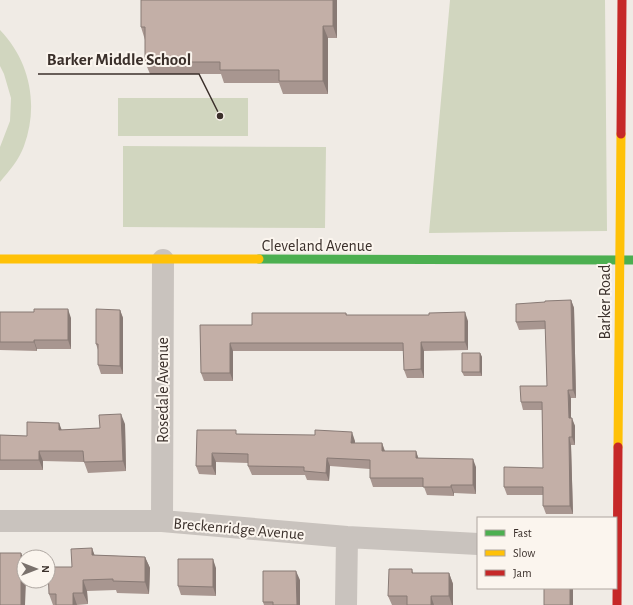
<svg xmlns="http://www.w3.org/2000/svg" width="633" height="605" font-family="'Alegreya Sans',sans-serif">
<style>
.green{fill:#d1d6bf}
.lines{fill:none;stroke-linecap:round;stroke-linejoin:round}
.street{stroke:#c9c3be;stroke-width:22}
.fast{stroke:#4caf50;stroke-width:9}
.slow{stroke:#ffc107;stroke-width:9}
.jam{stroke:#c62828;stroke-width:9}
.wall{fill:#a89690}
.shaded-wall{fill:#887a75}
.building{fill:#c3afa7;stroke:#887a75}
.labels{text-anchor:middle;stroke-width:4;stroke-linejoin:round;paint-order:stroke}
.street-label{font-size:16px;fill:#3b302b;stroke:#fbf5ee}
.leader{fill:none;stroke:#3b302b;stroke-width:1.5}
.callout-dot{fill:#3b302b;stroke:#fbf5ee;stroke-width:1.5}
.callout-label{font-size:17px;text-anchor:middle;font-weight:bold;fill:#3b302b;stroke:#fbf5ee;stroke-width:4;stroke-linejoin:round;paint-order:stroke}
</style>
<rect width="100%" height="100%" fill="#f0ebe5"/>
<path class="green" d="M 450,0 L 605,0 L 607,231 L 429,233 Z
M 0,30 C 30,61 39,105 24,146 C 19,160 9,171 0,182 L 0,147 L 10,121 L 11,98 L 4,74 L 0,66 Z
M 118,98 L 248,98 L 248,136 L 118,136 Z
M 123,146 L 326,147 L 325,228 L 123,227 Z"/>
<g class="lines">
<path class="street" d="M 0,521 L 162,521 L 347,537 L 478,544
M 162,521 L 163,260
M 346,605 L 347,537"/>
<path class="fast" d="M 259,259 L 633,260"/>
<path class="slow" d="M 0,259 L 259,259
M 618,447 L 621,134"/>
<path class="jam" d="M 621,134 L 622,0
M 617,605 L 618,447"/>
</g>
<path class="wall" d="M 337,0 L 337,38 L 328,38 L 328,94 L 283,94 L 279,83 L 224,83 L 221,74 L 150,74 L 145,62 L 145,40 L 141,27 Z
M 571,300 L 574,308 L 576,398 L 571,398 L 571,418 L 575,426 L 575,445 L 571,445 L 573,514 L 546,514 L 543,506 L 543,495 L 507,495 L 504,487 L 543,468 L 542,410 L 523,410 L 521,402 L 547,386 L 546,329 L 519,330 L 516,322 Z
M 120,310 L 123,318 L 123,374 L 101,374 L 98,365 L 98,350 L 96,344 Z
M 0,312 L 71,318 L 71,349 L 37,349 L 37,351 L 0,350 Z
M 346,313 L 347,315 L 468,321 L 468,350 L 424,351 L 424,378 L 407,378 L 404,370 L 404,351 L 233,351 L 233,381 L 204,381 L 201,373 L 200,325 L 252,325 Z
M 480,353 L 482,357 L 482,376 L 464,376 L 462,372 Z
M 125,424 L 126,471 L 88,473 L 84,462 L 43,461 L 43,470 L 0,470 L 0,435 L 27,436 L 62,430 L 100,428 Z
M 238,434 L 355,441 L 355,443 L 382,443 L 385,451 L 416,451 L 418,458 L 476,467 L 476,494 L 454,493 L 454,496 L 427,495 L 424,487 L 373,487 L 370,478 L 370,469 L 330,466 L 329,481 L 307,480 L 305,475 L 252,475 L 248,466 L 248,463 L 216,462 L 216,475 L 199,474 L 196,466 Z
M 92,548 L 94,555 L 145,557 L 150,568 L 149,594 L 117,593 L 116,590 L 87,591 L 88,604 L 77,605 L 53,605 L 49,594 L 72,567 Z
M 216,568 L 216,596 L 181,595 L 178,586 Z
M 412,569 L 413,573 L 449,573 L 453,584 L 453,605 L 392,605 L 388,596 Z
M 300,580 L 300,605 L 264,605 L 263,602 Z"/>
<path class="shaded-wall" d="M 333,0 L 337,0 L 337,38 L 333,26 Z
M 323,26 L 328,38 L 328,94 L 323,81 Z
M 571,300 L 574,308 L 576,398 L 573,390 Z
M 68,309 L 71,318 L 71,349 L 68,340 Z
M 120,310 L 123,318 L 123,374 L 120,366 Z
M 465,312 L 468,321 L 468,350 L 465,342 Z
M 34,340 L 37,349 L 37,351 L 34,342 Z
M 421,342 L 424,351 L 424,378 L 421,369 Z
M 230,343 L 233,351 L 233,381 L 230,373 Z
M 480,353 L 482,357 L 482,376 L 480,372 Z
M 568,390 L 571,398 L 571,426 L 569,418 Z
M 121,414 L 125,424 L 126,471 L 123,461 Z
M 572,418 L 575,426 L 575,445 L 572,437 Z
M 59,423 L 63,433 L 59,430 Z
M 352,432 L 355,441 L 354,452 L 351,443 Z
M 569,437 L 571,445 L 573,514 L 570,506 Z
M 382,443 L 385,452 L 382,451 Z
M 39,451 L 43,461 L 43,470 L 39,460 Z
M 416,451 L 419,460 L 416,458 Z
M 212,453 L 216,462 L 216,475 L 212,466 Z
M 327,458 L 330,466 L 329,481 L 326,473 Z
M 473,459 L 476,467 L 476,494 L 473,485 Z
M 451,485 L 454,493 L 454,496 L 451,487 Z
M 92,548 L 96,559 L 92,555 Z
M 21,553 L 24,560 L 24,581 L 26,581 L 25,605 L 21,605 Z
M 145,557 L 150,568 L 149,594 L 145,582 Z
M 213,559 L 216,568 L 216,596 L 213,587 Z
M 296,571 L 300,580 L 300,605 L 297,605 Z
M 449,573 L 453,584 L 453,605 L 452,605 L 449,596 Z
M 83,580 L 87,591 L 88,604 L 83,593 Z
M 570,588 L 573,588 L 573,605 L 570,605 Z
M 73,593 L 77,605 L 73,605 Z
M 431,596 L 434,605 L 431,605 Z"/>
<path class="building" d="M 141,0 L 333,0 L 333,26 L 323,26 L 323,81 L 279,81 L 279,70 L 220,70 L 220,62 L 145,62 L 145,27 L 141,27 Z
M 571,300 L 573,390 L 568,390 L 569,418 L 572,418 L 572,437 L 569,437 L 570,506 L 543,506 L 543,487 L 504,487 L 504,467 L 543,468 L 542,402 L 521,402 L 520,386 L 547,386 L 545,321 L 516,322 L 516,304 L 545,302 L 545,301 Z
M 34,309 L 68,309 L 68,340 L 34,340 L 34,342 L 0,342 L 0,312 L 34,312 Z
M 96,309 L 120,310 L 120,366 L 98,365 L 98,344 L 96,344 Z
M 465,312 L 465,342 L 421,342 L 421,369 L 404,370 L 403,343 L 230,343 L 230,373 L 201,373 L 200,325 L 252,325 L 252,313 L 346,313 L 346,315 L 429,315 L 429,313 Z
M 462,353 L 480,353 L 480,372 L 462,372 Z
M 121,414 L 123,461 L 84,462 L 83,451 L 39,451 L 39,460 L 0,460 L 0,435 L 27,436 L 27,422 L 59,423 L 59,430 L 100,428 L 99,415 Z
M 197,430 L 236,430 L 236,434 L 315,435 L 315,430 L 352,432 L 351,443 L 382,443 L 382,451 L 416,451 L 416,458 L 473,459 L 473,485 L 451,485 L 451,487 L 423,487 L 423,478 L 370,478 L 370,460 L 327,458 L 326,473 L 304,471 L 304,467 L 248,466 L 248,454 L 212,453 L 212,466 L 196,466 Z
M 92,548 L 92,555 L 145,557 L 145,582 L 113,581 L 113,579 L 83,580 L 83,593 L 73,593 L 73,605 L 56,605 L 56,594 L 49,594 L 48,567 L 72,567 L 71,549 Z
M 0,553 L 21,553 L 21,605 L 0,605 Z
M 178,559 L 213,559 L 213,587 L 178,586 Z
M 389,569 L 412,569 L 412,573 L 449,573 L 449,596 L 431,596 L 431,605 L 407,605 L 407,596 L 388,596 Z
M 263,571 L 296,571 L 297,605 L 273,605 L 273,602 L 263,602 Z
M 544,588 L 570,588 L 570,605 L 544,605 Z"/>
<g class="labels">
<g class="street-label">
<text x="317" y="251">Cleveland Avenue</text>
<text transform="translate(604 302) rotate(-90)" y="6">Barker Road</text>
<text transform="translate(162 390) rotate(-90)" y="6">Rosedale Avenue</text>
<text transform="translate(239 528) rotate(5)" y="6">Breckenridge Avenue</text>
</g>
</g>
<path class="leader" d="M220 116L199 74H38"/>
<circle class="callout-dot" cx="220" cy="116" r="4"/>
<g class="callout-label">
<text x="119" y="65">Barker Middle School</text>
</g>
<rect x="477" y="517" width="140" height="72" fill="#fbf5ee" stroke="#aea6a0"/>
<rect x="485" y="530" width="20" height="6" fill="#4caf50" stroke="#aea6a0"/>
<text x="513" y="537" font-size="12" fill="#3b302b">Fast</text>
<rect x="485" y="550" width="20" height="6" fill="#ffc107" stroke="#aea6a0"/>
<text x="513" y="557" font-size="12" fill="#3b302b">Slow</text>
<rect x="485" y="570" width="20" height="6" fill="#c62828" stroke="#aea6a0"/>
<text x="513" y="577" font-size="12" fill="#3b302b">Jam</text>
<g transform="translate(36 569) rotate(90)"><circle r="19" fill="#fbf5ee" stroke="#aea6a0"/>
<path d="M0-3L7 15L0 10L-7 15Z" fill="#7a716c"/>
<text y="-6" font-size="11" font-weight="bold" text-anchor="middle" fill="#3b302b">N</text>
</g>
</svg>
